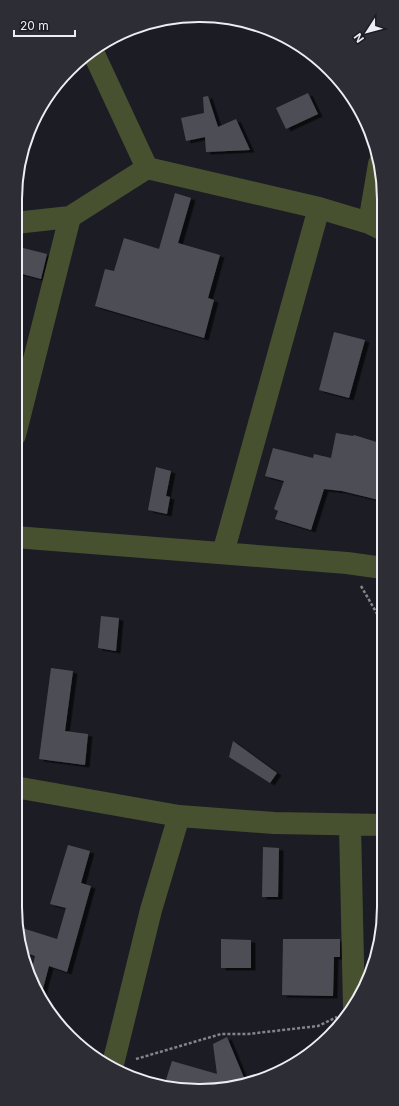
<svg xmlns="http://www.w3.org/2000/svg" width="399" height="1106" font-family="Inter,sans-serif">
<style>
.building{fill:#4e4e57;filter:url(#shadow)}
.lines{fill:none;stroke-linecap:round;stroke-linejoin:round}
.path{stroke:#84848b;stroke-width:2.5;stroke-dasharray:3 2;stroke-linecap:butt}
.street{stroke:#475130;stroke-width:22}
.rim{fill:none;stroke:#ededf3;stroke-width:2}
</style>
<defs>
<filter id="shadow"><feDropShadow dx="4.5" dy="2.5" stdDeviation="0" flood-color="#0009"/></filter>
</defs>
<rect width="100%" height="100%" fill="#1c1c24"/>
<path class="building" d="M 308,93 L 318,114 L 286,129 L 276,108 Z
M 208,96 L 218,127 L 236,119 L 250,150 L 206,152 L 205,137 L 186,141 L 181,118 L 204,113 L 203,97 Z
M 175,193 L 191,198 L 178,243 L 220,255 L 208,298 L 214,300 L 204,338 L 95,306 L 105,269 L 114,271 L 124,238 L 159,249 Z
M 15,246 L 47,254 L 41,279 L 15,272 Z
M 334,332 L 365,340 L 349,398 L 319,390 Z
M 336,433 L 353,436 L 354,435 L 383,444 L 383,501 L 342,491 L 324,489 L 311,530 L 275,519 L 278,511 L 274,509 L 284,481 L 265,476 L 273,448 L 313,458 L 314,454 L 331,458 Z
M 156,467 L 171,471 L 166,496 L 170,497 L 167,514 L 148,510 Z
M 101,616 L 119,618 L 116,651 L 98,648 Z
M 51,668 L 73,671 L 65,731 L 88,734 L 85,765 L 39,759 Z
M 233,741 L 277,773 L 270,783 L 229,757 Z
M 68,845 L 90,851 L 81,883 L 91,886 L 67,972 L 49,966 L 41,996 L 30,978 L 35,956 L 24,952 L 19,927 L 57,939 L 66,908 L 50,904 Z
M 263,847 L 279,848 L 278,897 L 262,897 Z
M 221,939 L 251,940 L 251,968 L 221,968 Z
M 283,939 L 340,939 L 340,957 L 334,957 L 333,996 L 282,995 Z
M 227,1037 L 247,1085 L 176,1089 L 164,1086 L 172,1061 L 217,1074 L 213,1044 Z"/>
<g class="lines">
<path class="path" d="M 361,586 L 383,624
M 136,1059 L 221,1034 L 248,1034 L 318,1026 L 337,1017"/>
<path class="street" d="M 93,52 L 147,168
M 15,223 L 70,217
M 369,223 L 379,164
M 15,435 L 70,217 L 147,168 L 319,208 L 369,223 L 383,230
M 15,537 L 347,563 L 383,568
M 223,553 L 319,208
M 15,787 L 179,816 L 274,823 L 384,825
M 350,826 L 354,1007
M 112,1068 L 151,910 L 179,816"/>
</g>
<path d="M0 0H399V1106H0ZM199 22H200A177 177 0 0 1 377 199V907A177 177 0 0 1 200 1084H199A177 177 0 0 1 22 907V199A177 177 0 0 1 199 22Z" fill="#2d2d35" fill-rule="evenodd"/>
<path class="rim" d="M199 22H200A177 177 0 0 1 377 199V907A177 177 0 0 1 200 1084H199A177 177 0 0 1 22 907V199A177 177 0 0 1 199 22Z"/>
<g transform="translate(367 32) rotate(234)" stroke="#1c1c24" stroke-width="3" paint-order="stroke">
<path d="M0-3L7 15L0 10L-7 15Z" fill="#ededf3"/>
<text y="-6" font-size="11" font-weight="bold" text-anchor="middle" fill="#ededf3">N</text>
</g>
<path d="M14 30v6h61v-6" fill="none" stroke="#ededf3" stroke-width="2"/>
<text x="20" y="30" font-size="12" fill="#ededf3" stroke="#1c1c24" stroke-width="3" paint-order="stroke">20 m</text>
</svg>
